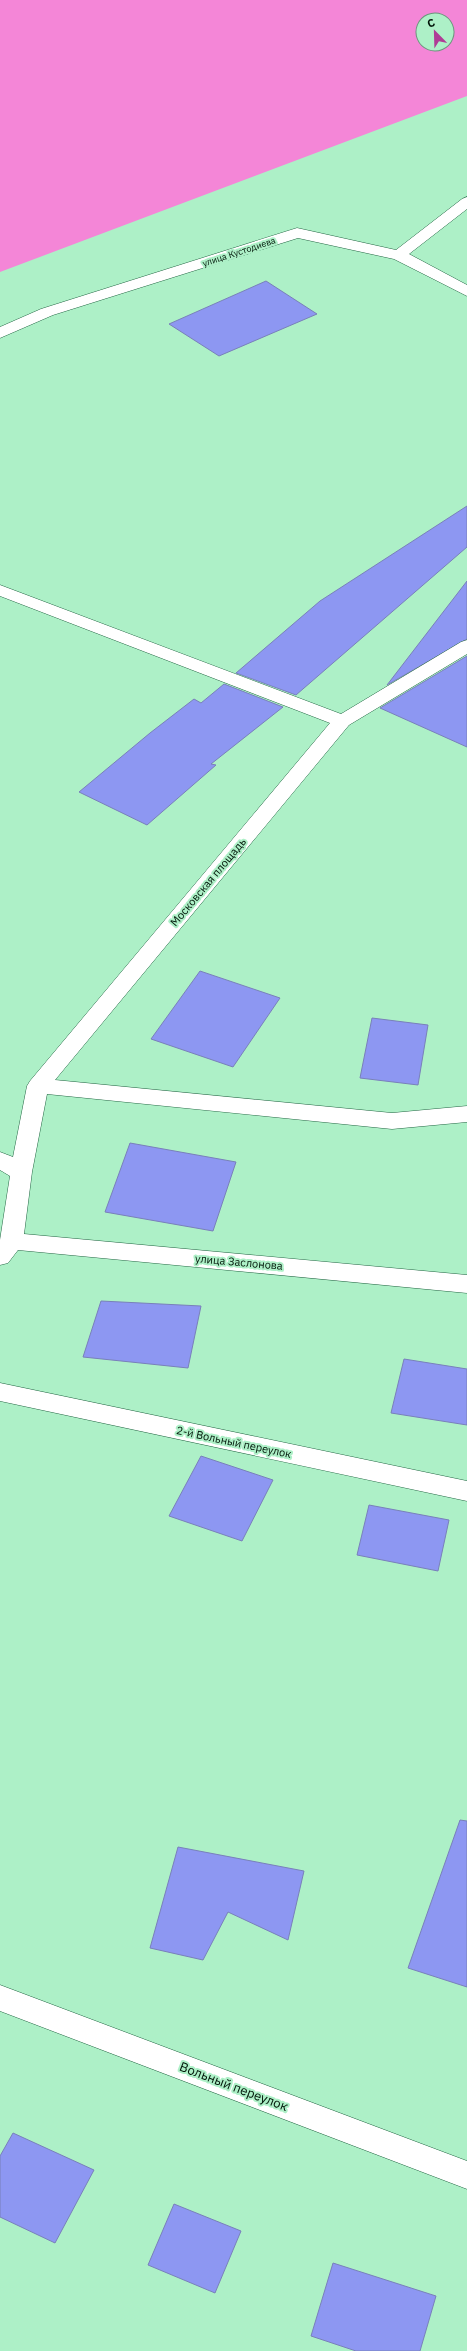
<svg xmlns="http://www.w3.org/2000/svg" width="467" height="2351" font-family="'IBM Plex Sans',sans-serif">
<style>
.water{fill:#f486d7;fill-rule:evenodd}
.building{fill:#8d97f2;stroke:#7980ba}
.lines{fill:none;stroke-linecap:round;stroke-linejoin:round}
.minor-casing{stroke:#246644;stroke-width:1}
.minor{fill:#fff;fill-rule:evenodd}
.labels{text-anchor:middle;stroke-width:4;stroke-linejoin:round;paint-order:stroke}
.far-street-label{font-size:9px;fill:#001508;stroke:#adf0c7}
.street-label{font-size:11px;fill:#001508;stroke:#adf0c7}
.near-street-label{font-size:13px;fill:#001508;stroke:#adf0c7}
</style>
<rect width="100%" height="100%" fill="#adf0c7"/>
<path class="water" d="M 0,0 L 467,0 L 467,96 L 0,272 ZM 423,20 L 447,20 L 447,44 L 423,44 Z"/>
<path class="building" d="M 266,281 L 317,314 L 219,356 L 169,324 Z
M 467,506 L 467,547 L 296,695 L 236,673 L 320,601 Z
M 467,581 L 467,639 L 387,685 Z
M 467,656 L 467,747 L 380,708 Z
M 224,684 L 283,707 L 211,764 L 216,765 L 147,825 L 79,792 L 150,733 L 194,699 L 201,703 Z
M 200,971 L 280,998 L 233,1067 L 151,1039 Z
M 372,1018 L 428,1025 L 418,1085 L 360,1078 Z
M 130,1143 L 236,1162 L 213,1231 L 105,1212 Z
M 101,1301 L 201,1306 L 188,1368 L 83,1357 Z
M 404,1359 L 467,1369 L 467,1425 L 391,1413 Z
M 201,1456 L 273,1480 L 242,1541 L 169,1516 Z
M 369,1505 L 449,1520 L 438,1571 L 357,1555 Z
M 460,1820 L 467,1821 L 467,1987 L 408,1968 Z
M 178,1847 L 304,1871 L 288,1940 L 228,1912 L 203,1960 L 150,1948 Z
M 13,2133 L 94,2170 L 55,2243 L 0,2217 L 0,2156 Z
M 174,2204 L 241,2231 L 215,2293 L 148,2265 Z
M 333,2263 L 436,2296 L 420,2351 L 356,2351 L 311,2336 Z"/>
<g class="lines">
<g class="minor-casing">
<path id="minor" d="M 467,197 L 467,209 L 409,254 L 467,285 L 467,296 L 394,259 L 298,238 L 53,315 L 0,338 L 0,327 L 41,309 L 297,228 L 396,250 L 462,199 Z
M 0,585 L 341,714 L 461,642 L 467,640 L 467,654 L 349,725 L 55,1080 L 392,1113 L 467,1106 L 467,1122 L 392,1129 L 47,1094 L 32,1172 L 24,1234 L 467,1275 L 467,1293 L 18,1250 L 8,1263 L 0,1265 L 0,1240 L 10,1176 L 0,1170 L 0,1152 L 13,1157 L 27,1086 L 30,1081 L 330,723 L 0,596 Z
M 0,1383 L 467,1481 L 467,1501 L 0,1401 Z
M 0,1985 L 467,2161 L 467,2189 L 0,2011 Z"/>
</g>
<use href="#minor" class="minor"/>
</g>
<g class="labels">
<g class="far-street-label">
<text transform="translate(239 252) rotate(-18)" y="3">улица Кустодиева</text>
</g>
<g class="street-label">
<text transform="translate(208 882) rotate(-50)" y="4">Московская площадь</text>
<text transform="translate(239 1262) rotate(5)" y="4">улица Заслонова</text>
<text transform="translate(234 1442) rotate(12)" y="4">2-й Вольный переулок</text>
</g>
<g class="near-street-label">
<text transform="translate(234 2086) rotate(21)" y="5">Вольный переулок</text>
</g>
</g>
<g transform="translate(435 32) rotate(337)"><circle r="19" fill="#adf0c7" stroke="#68987b"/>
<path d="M0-3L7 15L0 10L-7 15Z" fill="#af3c96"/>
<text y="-6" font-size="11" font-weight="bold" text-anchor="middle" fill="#001508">С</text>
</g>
</svg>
